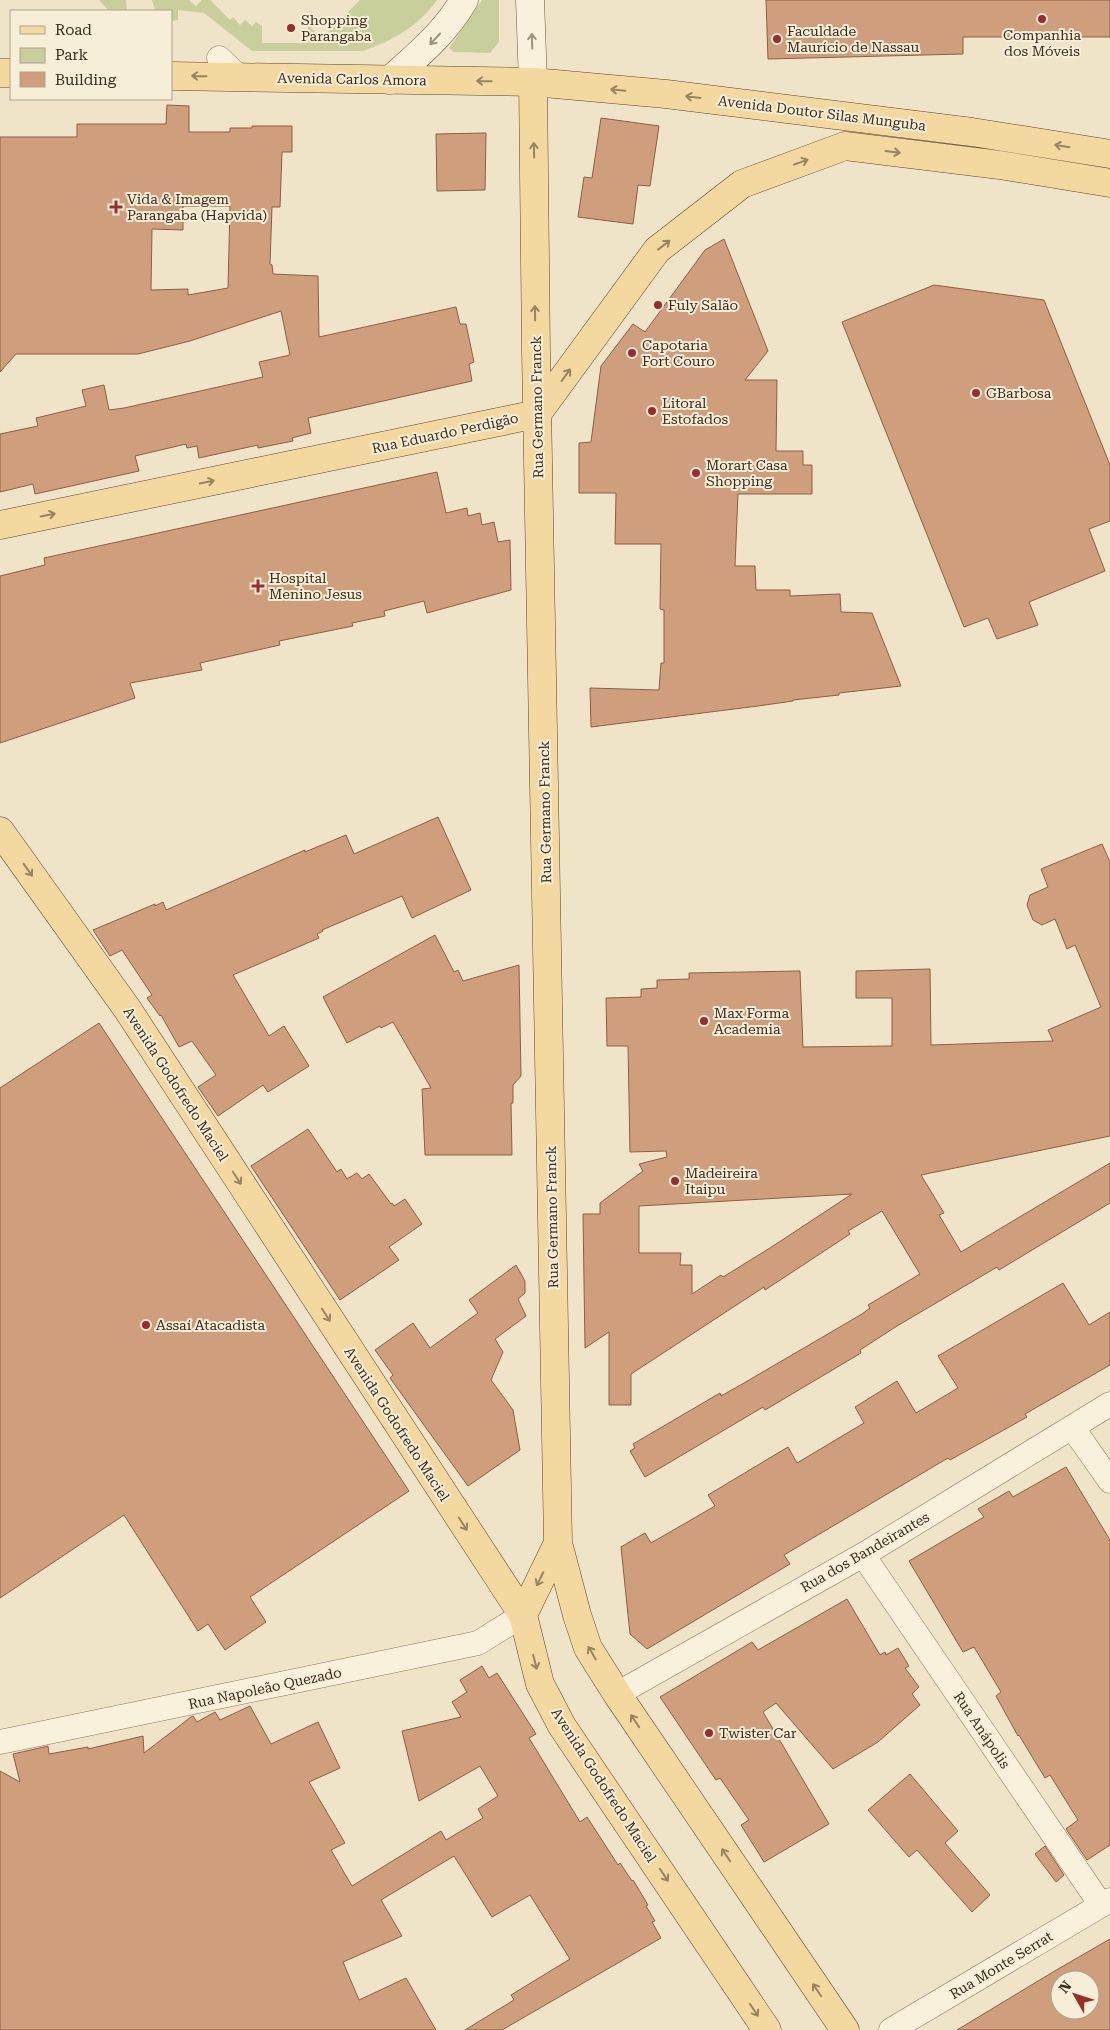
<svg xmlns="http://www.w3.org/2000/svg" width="1110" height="2030" font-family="'Roboto Serif',serif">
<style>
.green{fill:#c9cf9b}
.building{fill:#cf9f7d;stroke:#8d5f41;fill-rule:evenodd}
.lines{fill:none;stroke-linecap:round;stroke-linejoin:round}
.street-casing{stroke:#8d765c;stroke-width:25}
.secondary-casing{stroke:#6f573f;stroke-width:29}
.primary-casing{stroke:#5b4430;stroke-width:29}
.street{stroke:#faf1dc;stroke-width:24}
.secondary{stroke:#faf1dc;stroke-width:28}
.primary{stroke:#f3d9a0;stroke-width:28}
.oneway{stroke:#9c907e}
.oneway2{stroke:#988460}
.poi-dot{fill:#9e2a2b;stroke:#f7eed8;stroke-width:2}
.labels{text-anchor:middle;stroke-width:4;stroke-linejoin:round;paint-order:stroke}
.poi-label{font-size:14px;fill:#3d2e20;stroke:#f7eed8;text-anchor:start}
.street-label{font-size:14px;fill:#3d2e20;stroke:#f7eed8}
</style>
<rect width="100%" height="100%" fill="#f0e4c8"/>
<path class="green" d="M 99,0 L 126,0 L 127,11 L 109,11 Z
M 152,0 L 189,0 L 196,6 L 202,0 L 210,0 L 230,20 L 233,17 L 240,25 L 245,20 L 252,26 L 256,22 L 262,26 L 262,43 L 308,43 L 308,25 L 322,38 L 360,0 L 437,0 C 419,26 392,41 363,51 L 252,51 L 204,13 L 178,10 L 178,20 L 171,21 L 171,11 L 155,11 Z
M 482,0 L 499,0 L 499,42 L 490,53 L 454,52 L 449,48 Z"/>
<path class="building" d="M 766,0 L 1110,0 L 1110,37 L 963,37 L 963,54 L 768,59 Z
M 167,105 L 189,106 L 189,132 L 230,132 L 230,128 L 252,128 L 252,126 L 292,126 L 292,152 L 282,152 L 280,207 L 272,207 L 270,264 L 272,265 L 273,274 L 318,276 L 319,337 L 456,307 L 460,324 L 466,324 L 474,362 L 469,364 L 472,381 L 308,418 L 311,433 L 292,438 L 293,441 L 258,448 L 258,445 L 199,458 L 197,446 L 187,448 L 186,444 L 135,456 L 139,471 L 35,494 L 33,484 L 0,492 L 0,434 L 38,426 L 36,418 L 86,406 L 82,390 L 104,385 L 109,410 L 124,408 L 263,377 L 259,362 L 290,355 L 281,311 L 190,341 L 138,354 L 16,354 L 0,372 L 0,137 L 77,137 L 77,124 L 166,124 ZM 183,206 L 230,206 L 228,288 L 188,295 L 188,289 L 151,290 L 152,229 L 183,230 Z
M 601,118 L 659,126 L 650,186 L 638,185 L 633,224 L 578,217 L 584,177 L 592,178 Z
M 486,133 L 485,190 L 437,191 L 436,134 Z
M 724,239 L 768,351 L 745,380 L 777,380 L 776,451 L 803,451 L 803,465 L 812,465 L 812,494 L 738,494 L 735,566 L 755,566 L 756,590 L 790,590 L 790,596 L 840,594 L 841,612 L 872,613 L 901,686 L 839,693 L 839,695 L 793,700 L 793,701 L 758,706 L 591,727 L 590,688 L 659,690 L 661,663 L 664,663 L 664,610 L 660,609 L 661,544 L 615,544 L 616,493 L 579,493 L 579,443 L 591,442 L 601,366 L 633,324 L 645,332 L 705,250 Z
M 934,285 L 1044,300 L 1110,465 L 1110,521 L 1089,529 L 1105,571 L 1029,602 L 1038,625 L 997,639 L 988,618 L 964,627 L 842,322 Z
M 437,472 L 446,513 L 467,508 L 468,516 L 480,513 L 482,525 L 494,522 L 498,542 L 510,540 L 511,590 L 427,613 L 424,601 L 384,611 L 385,616 L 352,623 L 353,626 L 279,641 L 280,645 L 200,663 L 202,670 L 130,683 L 135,698 L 0,743 L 0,576 L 45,565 L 44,558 Z
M 438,817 L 471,890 L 412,918 L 402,896 L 322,930 L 323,931 L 317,934 L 319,938 L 233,975 L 269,1036 L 284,1026 L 309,1066 L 268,1092 L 263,1085 L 218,1116 L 198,1087 L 216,1075 L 192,1041 L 179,1047 L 161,1015 L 160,1016 L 147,998 L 152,995 L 122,950 L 110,956 L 93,930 L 155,904 L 155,906 L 163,902 L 166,910 L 305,850 L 305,852 L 346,835 L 354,854 Z
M 1102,844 L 1110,862 L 1110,1136 L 921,1175 L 944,1213 L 939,1215 L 961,1252 L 1110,1163 L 1110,1203 L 999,1270 L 997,1267 L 897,1326 L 860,1350 L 861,1353 L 765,1410 L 763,1407 L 645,1477 L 630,1451 L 635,1448 L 633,1444 L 720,1393 L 721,1396 L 744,1383 L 862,1314 L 870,1308 L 868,1305 L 920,1274 L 882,1211 L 848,1231 L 850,1234 L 800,1267 L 765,1290 L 764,1287 L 631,1374 L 631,1405 L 609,1405 L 609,1332 L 585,1348 L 583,1214 L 600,1214 L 600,1203 L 643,1171 L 639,1164 L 667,1157 L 666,1151 L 630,1152 L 628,1046 L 607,1046 L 606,998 L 641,997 L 641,989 L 657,988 L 657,980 L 689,979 L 689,973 L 800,971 L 803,1047 L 892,1046 L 892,998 L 856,998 L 856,971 L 930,969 L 931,1045 L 1053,1041 L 1048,1030 L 1101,1007 L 1075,945 L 1067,949 L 1055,919 L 1042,925 L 1033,920 L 1027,905 L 1030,895 L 1048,887 L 1041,869 ZM 852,1194 L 770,1248 L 723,1277 L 721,1275 L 692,1294 L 692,1265 L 680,1265 L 681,1253 L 639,1253 L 639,1206 Z
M 435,935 L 454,972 L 458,970 L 463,981 L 519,965 L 521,1076 L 513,1085 L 513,1103 L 511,1103 L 512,1155 L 425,1155 L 422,1089 L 431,1088 L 393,1022 L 381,1028 L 380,1026 L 347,1043 L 323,997 Z
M 99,1023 L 409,1491 L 250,1597 L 266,1622 L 225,1650 L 208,1624 L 198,1631 L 124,1515 L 0,1598 L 0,1088 Z
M 308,1129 L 337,1172 L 341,1169 L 347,1179 L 357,1173 L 362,1179 L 369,1174 L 391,1204 L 392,1203 L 394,1206 L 405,1199 L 422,1224 L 389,1247 L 399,1260 L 340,1300 L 251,1166 Z
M 516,1265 L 525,1281 L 525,1293 L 518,1299 L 526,1316 L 495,1339 L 503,1352 L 491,1380 L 513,1410 L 520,1450 L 468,1486 L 390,1378 L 393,1375 L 375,1350 L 413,1323 L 430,1348 L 478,1313 L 469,1300 Z
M 1063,1283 L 1089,1325 L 1110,1312 L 1110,1365 L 1025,1414 L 1027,1417 L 950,1460 L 948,1458 L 784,1555 L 790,1564 L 647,1649 L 630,1634 L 621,1547 L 645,1533 L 651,1543 L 715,1506 L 708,1495 L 788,1447 L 797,1463 L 864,1423 L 855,1407 L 897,1381 L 916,1413 L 958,1388 L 938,1356 Z
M 1066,1467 L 1110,1540 L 1110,1845 L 1087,1860 L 1066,1829 L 1078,1820 L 1050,1775 L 1045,1778 L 1019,1735 L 1018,1736 L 996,1696 L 1001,1692 L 974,1647 L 963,1652 L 909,1561 L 984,1517 L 978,1509 L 1009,1491 L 1013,1497 Z
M 847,1599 L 880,1655 L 885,1652 L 886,1655 L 898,1648 L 909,1666 L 905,1668 L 919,1687 L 912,1694 L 920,1705 L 878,1742 L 833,1769 L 776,1703 L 763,1712 L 829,1824 L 764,1862 L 741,1825 L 749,1820 L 720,1778 L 716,1780 L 660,1697 L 752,1642 L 758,1650 Z
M 482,1666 L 489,1678 L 497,1673 L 536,1734 L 529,1738 L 580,1822 L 587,1817 L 618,1865 L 620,1863 L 632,1881 L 633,1880 L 648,1905 L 646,1906 L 655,1921 L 652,1922 L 661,1938 L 502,2030 L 465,2030 L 514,2000 L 511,1995 L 570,1959 L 530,1895 L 492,1917 L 454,1856 L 381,1900 L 402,1936 L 343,1962 L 359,2000 L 406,1978 L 436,2030 L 0,2030 L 0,1771 L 20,1782 L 13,1754 L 48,1746 L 49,1754 L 88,1747 L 88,1749 L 143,1736 L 144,1753 L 191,1717 L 193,1716 L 197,1722 L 215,1712 L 220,1720 L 250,1706 L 271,1744 L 318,1722 L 340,1768 L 309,1782 L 345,1843 L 331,1850 L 352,1886 L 441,1831 L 446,1840 L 483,1818 L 478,1809 L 498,1796 L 480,1766 L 419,1801 L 402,1731 L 461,1717 L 452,1702 L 467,1692 L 460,1680 Z
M 910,1774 L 958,1831 L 945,1843 L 990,1895 L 972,1912 L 917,1850 L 909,1857 L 868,1810 Z
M 1045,1846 L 1064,1875 L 1056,1882 L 1035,1854 Z
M 1110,1939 L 1110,2030 L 957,2030 L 1053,1972 ZM 1060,1980 L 1090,1980 L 1090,2010 L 1060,2010 Z"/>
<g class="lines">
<g class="street-casing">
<path id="street" d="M 219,58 L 239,77
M 1072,1427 L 1110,1481
M 863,1555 L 1101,1905
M 617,1694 L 863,1555 L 1110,1404
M 0,1742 L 478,1643 L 523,1615
M 891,2030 L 1110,1900"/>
</g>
<g class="secondary-casing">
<path id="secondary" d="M 530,0 L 533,82
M 390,80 C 418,55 445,33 464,0"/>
</g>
<g class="primary-casing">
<path id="primary" d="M 0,73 L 11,73
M 171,76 L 533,82 L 666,94 L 972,132 L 1110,154
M 0,525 L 537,414 L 657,250 L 742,184 L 845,146 L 1000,165 L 1110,183
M 0,831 L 128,1010 L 523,1615 L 540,1684 L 562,1726 L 767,2030
M 558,1543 L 577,1615 L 588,1648 L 617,1694 L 845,2030
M 523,1615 L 558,1543 L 536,352 L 533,82"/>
</g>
<use href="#street" class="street"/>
<use href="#secondary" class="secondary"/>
<use href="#primary" class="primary"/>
</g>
<defs><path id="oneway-shaft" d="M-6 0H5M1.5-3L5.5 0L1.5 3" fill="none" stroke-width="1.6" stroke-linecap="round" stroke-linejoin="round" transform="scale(1.25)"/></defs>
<g class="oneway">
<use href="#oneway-shaft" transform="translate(435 39) rotate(133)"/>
<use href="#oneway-shaft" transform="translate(532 41) rotate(-92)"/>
</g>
<g class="oneway2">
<use href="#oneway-shaft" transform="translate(199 76) rotate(-179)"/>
<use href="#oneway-shaft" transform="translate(484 81) rotate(-179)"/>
<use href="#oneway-shaft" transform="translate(618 90) rotate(-175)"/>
<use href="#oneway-shaft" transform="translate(693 97) rotate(-173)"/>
<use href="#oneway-shaft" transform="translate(1062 146) rotate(-171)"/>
<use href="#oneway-shaft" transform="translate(534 150) rotate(-91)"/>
<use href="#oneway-shaft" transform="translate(893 152) rotate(7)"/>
<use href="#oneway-shaft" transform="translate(801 162) rotate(-20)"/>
<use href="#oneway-shaft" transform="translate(664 245) rotate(-38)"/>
<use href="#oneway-shaft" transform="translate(535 313) rotate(-91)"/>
<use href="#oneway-shaft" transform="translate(566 375) rotate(-54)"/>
<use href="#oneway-shaft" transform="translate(207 482) rotate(-12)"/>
<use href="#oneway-shaft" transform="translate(48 515) rotate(-12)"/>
<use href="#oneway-shaft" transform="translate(28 870) rotate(55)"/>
<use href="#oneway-shaft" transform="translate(237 1178) rotate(57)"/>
<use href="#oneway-shaft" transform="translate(326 1315) rotate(57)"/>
<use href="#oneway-shaft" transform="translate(463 1524) rotate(57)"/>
<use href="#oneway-shaft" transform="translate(540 1579) rotate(116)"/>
<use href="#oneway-shaft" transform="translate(592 1653) rotate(-120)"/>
<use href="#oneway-shaft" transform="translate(535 1662) rotate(76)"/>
<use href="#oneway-shaft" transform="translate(635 1721) rotate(-124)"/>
<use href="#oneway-shaft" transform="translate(726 1855) rotate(-124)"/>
<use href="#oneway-shaft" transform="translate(664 1875) rotate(56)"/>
<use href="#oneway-shaft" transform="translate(817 1990) rotate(-124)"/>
<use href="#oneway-shaft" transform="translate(754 2010) rotate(56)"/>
</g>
<g class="poi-dot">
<circle cx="1042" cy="19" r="5"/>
<circle cx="291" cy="28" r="5"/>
<circle cx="777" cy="39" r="5"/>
<path d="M113.5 199.5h5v5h5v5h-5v5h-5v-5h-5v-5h5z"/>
<circle cx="658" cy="305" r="5"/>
<circle cx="632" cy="353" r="5"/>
<circle cx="976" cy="393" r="5"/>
<circle cx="652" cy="411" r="5"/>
<circle cx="696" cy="473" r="5"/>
<path d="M255.5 578.5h5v5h5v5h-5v5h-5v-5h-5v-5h5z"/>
<circle cx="704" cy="1021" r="5"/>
<circle cx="675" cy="1181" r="5"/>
<circle cx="146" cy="1325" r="5"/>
<circle cx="709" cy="1733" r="5"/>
</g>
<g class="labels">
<g class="poi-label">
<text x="301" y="25">Shopping<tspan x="301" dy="16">Parangaba</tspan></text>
<text x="787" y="36">Faculdade<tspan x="787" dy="16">Maurício de Nassau</tspan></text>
<text x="1042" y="40" text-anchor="middle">Companhia<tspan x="1042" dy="16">dos Móveis</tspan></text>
<text x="127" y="204">Vida &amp; Imagem<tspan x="127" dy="16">Parangaba (Hapvida)</tspan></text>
<text x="668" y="310">Fuly Salão</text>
<text x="642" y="350">Capotaria<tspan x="642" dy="16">Fort Couro</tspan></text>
<text x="986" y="398">GBarbosa</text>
<text x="662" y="408">Litoral<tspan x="662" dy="16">Estofados</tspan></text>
<text x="706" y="470">Morart Casa<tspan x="706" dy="16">Shopping</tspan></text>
<text x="269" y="583">Hospital<tspan x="269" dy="16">Menino Jesus</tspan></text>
<text x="714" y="1018">Max Forma<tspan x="714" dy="16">Academia</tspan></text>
<text x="685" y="1178">Madeireira<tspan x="685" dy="16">Itaipu</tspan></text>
<text x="156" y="1330">Assaí Atacadista</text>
<text x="719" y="1738">Twister Car</text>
</g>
<g class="street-label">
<text transform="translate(352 79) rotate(1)" y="5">Avenida Carlos Amora</text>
<text transform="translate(822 113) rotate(7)" y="5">Avenida Doutor Silas Munguba</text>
<text transform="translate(537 407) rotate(-91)" y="5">Rua Germano Franck</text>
<text transform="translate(445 433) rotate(-12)" y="5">Rua Eduardo Perdigão</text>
<text transform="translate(545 812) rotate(-91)" y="5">Rua Germano Franck</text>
<text transform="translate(176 1084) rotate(57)" y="5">Avenida Godofredo Maciel</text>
<text transform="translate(552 1217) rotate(-91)" y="5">Rua Germano Franck</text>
<text transform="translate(397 1424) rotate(57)" y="5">Avenida Godofredo Maciel</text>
<text transform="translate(865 1552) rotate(-30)" y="5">Rua dos Bandeirantes</text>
<text transform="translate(265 1688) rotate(-12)" y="5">Rua Napoleão Quezado</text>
<text transform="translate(982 1730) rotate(56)" y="5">Rua Anápolis</text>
<text transform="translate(604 1785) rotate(57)" y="5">Avenida Godofredo Maciel</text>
<text transform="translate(1001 1965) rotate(-31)" y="5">Rua Monte Serrat</text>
</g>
</g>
<rect x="10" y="10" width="162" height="90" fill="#f7eed8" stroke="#ada18e"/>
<rect x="20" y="26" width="25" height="8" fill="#f3d9a0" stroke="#ada18e"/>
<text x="55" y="35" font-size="15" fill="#3d2e20">Road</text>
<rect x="20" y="48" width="25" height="15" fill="#c9cf9b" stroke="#ada18e"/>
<text x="55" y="60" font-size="15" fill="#3d2e20">Park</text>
<rect x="20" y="72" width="25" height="15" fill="#cf9f7d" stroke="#ada18e"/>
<text x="55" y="85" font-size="15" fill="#3d2e20">Building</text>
<g transform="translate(1075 1995) rotate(309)"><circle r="24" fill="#f7eed8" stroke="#ada18e"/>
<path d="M0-4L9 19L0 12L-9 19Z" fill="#9e2a2b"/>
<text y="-8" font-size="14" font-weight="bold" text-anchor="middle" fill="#3d2e20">N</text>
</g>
</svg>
